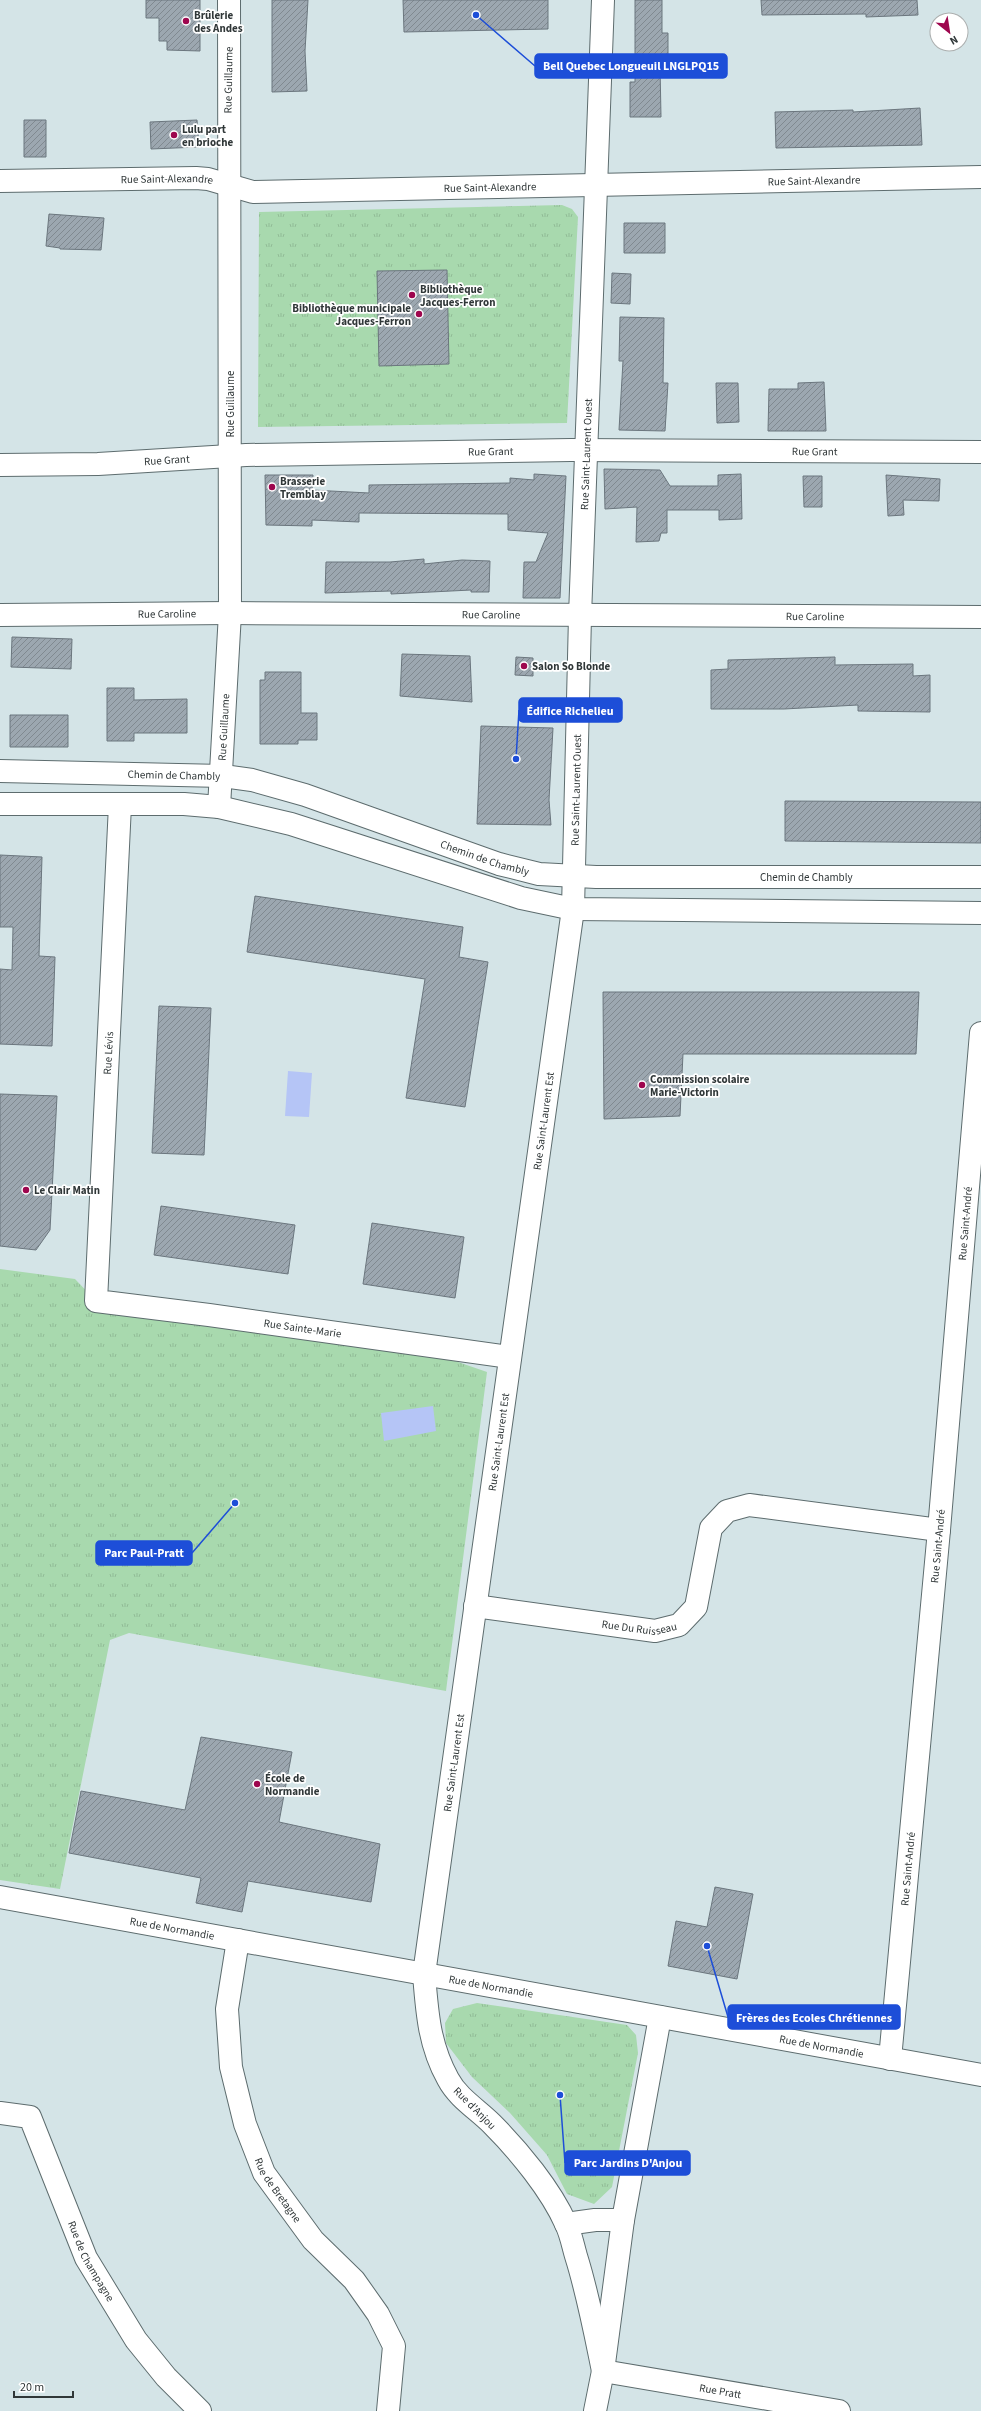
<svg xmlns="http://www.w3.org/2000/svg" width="981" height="2411" font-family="'Source Sans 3',sans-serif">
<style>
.park{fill:url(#park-tufts)}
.water{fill:#b5c5f6}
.building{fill:url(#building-hatch);stroke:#6b767e}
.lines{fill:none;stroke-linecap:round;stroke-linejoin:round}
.minor-casing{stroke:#5d6c6e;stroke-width:24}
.major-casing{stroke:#5d6c6e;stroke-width:24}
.minor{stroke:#fff;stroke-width:22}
.major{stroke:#fff;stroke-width:22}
.poi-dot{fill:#9e064e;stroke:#fff;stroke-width:1.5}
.labels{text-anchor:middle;stroke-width:3.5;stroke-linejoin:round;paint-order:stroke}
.poi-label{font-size:11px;font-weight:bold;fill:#303738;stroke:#fff;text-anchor:start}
.street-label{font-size:11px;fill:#303738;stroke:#fff}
.leader{fill:none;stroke:#1d4ed8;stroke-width:1.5}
.callout-dot{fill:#1d4ed8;stroke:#fff;stroke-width:1.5}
.callout{fill:#1d4ed8;stroke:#1d4ed8;stroke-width:1.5}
.callout-label{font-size:12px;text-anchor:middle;font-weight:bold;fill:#fff}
</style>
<defs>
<pattern id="park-tufts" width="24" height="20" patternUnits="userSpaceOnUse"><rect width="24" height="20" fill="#a8d9ae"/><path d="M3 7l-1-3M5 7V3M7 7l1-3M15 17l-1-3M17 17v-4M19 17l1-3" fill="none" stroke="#91bb96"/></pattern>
<pattern id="building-hatch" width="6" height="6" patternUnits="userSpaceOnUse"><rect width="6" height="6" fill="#9ca7b0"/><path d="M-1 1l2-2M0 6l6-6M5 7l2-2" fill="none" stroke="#808990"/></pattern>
</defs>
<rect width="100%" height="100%" fill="#d4e4e7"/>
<path class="park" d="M 562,205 L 572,209 L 578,217 L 567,423 L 258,427 L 259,212 Z
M 0,1269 L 75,1279 L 96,1301 L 400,1342 L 487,1372 L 446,1691 L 129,1633 L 110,1640 L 60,1889 L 0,1880 Z
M 477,2003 L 627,2025 L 636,2035 L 638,2053 L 612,2187 L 594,2204 L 567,2194 L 547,2155 L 510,2113 L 472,2077 L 446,2043 L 445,2023 L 453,2009 Z"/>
<path class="water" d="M 288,1071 L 312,1073 L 309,1117 L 285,1116 Z
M 433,1406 L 436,1431 L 384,1441 L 381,1413 Z"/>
<path class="building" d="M 146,0 L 200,0 L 200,51 L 167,50 L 167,41 L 159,41 L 159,18 L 146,18 Z
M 272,0 L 308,0 L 305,51 L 307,91 L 272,92 Z
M 403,0 L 548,0 L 548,29 L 404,32 Z
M 635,0 L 662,0 L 662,33 L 668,33 L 668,66 L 660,66 L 661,117 L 630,117 L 630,82 L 635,82 Z
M 761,0 L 917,0 L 918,15 L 866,17 L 866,14 L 762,15 Z
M 920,108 L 922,145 L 776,148 L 775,112 L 853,110 L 853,112 Z
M 24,120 L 46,120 L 46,157 L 24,157 Z
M 197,120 L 199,147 L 151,149 L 150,122 Z
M 49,214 L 104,218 L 101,250 L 60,249 L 60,248 L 46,246 Z
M 624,223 L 665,223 L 665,253 L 624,253 Z
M 447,270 L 449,364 L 379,366 L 377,271 Z
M 612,273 L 631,274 L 630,304 L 611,303 Z
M 620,317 L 664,318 L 663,383 L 668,383 L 665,431 L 619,430 L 623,361 L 619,361 Z
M 824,382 L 826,431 L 768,431 L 769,389 L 798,389 L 798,383 Z
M 716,383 L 738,383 L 739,422 L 717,423 Z
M 604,469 L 660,470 L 670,486 L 718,486 L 718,475 L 741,474 L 742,519 L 719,520 L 719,510 L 667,510 L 667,533 L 661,533 L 659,541 L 636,542 L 637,507 L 605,509 Z
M 534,474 L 566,476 L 560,598 L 523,598 L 524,562 L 536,562 L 548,533 L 508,530 L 508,514 L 359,513 L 359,522 L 312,520 L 312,526 L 266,525 L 265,475 L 313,475 L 312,490 L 369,493 L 369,485 L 510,483 L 510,478 L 534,480 Z
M 886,475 L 940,479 L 939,501 L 903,500 L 904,515 L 888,516 Z
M 803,476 L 822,476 L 822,507 L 804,507 Z
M 424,559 L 424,564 L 462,560 L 490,561 L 489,592 L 471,592 L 471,590 L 391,594 L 391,591 L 325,593 L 326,562 L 390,562 Z
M 12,637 L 72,639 L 71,669 L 11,667 Z
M 402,654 L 470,656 L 472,702 L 400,696 Z
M 516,657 L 533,658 L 533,676 L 515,675 Z
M 835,657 L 835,665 L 913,664 L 913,676 L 930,675 L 930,712 L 858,711 L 858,705 L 784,709 L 711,709 L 711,670 L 728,669 L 728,660 Z
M 265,672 L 301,672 L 301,713 L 317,713 L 317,740 L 298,740 L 298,744 L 260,744 L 260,680 L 265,680 Z
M 107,688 L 134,688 L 134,700 L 187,699 L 187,733 L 134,733 L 134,741 L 107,741 Z
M 10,715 L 68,715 L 68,747 L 10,747 Z
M 481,726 L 553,728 L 549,800 L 551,825 L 477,824 Z
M 785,801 L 981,802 L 981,843 L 785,841 Z
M 0,855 L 42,857 L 39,956 L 55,957 L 52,1046 L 0,1044 L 0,969 L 12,970 L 13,927 L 0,927 Z
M 255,896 L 463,927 L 459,957 L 488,962 L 465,1107 L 406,1098 L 425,979 L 247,952 Z
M 603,992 L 919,992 L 916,1054 L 683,1054 L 680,1116 L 604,1119 Z
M 159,1006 L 211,1008 L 204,1155 L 152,1153 Z
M 0,1094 L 57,1096 L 50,1230 L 36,1250 L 0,1246 Z
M 161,1206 L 295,1225 L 288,1274 L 154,1255 Z
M 372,1223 L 464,1237 L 455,1298 L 363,1284 Z
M 201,1737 L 292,1752 L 279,1822 L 380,1844 L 371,1902 L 248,1881 L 242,1912 L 196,1903 L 201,1878 L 69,1853 L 81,1791 L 185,1810 Z
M 715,1887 L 753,1894 L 737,1979 L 668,1966 L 676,1921 L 707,1927 Z"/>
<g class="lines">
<g class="minor-casing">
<g id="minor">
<path id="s1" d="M 0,181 L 196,178 L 208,179 L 253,192 L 981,177"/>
<path id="s2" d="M 0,465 L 98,464 L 246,455 L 571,450 L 981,452"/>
<path id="s3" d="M 0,615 L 230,613 L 981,617"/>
<path id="s4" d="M 120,805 L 96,1301 L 209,1315 L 510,1357"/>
<path id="s5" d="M 219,807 L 230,613 L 229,0"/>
<path id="s6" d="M 475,1606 L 655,1631 L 679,1625 L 696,1607 L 711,1528 L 727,1511 L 749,1505 L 939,1530"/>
<path id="s7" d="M 0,1897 L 981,2075"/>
<path id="s8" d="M 238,1940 L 227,2009 L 231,2067 L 245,2124 L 264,2173 L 313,2240 L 354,2280 L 378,2314 L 394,2346 L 388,2411"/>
<path id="s9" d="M 890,2059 L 939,1530 L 981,1033"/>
<path id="s10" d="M 0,2113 L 30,2117 L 86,2258 L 136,2340 L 166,2377 L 200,2411"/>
<path d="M 566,2224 L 595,2220 L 623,2220"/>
<path id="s11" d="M 603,2371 C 595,2332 588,2294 576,2256 C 573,2246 571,2234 566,2224 C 551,2190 519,2151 492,2124 C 477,2109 458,2098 448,2079 C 429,2045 427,2012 424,1974 L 573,909 L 580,616 L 603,0"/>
<path id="s12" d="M 603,2371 L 839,2411"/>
<path d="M 595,2411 L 603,2371 L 623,2220 L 660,2017"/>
</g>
</g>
<g class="major-casing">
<g id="major">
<path id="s13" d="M 0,771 L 223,776 L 252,780 L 305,795 L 499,864 L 539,874 L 596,877 L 981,877"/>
<path d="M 0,804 L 184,804 L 219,807 L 291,824 L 521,898 L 573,909 L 981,913"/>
</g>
</g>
<use href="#minor" class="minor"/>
<use href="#major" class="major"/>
</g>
<g class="poi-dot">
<circle cx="186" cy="21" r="4"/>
<circle cx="174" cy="135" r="4"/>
<circle cx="412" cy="295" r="4"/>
<circle cx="419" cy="314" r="4"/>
<circle cx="272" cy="487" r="4"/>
<circle cx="524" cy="666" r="4"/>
<circle cx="642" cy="1085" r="4"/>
<circle cx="26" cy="1190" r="4"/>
<circle cx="257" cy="1784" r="4"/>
</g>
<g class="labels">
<g class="poi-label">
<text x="194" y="19">Brûlerie<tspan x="194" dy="13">des Andes</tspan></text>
<text x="182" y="133">Lulu part<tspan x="182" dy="13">en brioche</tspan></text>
<text x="420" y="293">Bibliothèque<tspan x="420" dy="13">Jacques-Ferron</tspan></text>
<text x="411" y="312" text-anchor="end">Bibliothèque municipale<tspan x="411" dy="13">Jacques-Ferron</tspan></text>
<text x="280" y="485">Brasserie<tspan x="280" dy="13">Tremblay</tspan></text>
<text x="532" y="670">Salon So Blonde</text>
<text x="650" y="1083">Commission scolaire<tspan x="650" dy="13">Marie-Victorin</tspan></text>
<text x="34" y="1194">Le Clair Matin</text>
<text x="265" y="1782">École de<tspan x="265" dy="13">Normandie</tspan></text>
</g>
<g class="street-label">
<text transform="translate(228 80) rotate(-89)" y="4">Rue Guillaume</text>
<text dy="4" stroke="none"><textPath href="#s1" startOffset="167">Rue Saint-Alexandre</textPath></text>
<text dy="4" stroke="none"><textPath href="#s1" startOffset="816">Rue Saint-Alexandre</textPath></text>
<text dy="4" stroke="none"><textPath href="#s1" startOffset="492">Rue Saint-Alexandre</textPath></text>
<text transform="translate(230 404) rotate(-90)" y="4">Rue Guillaume</text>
<text dy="4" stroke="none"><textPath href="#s2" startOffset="491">Rue Grant</textPath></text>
<text dy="4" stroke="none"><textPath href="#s2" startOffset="815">Rue Grant</textPath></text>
<text dy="4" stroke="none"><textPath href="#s11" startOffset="1979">Rue Saint-Laurent Ouest</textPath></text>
<text dy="4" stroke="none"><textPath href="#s2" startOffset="167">Rue Grant</textPath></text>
<text dy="4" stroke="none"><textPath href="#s3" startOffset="167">Rue Caroline</textPath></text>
<text dy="4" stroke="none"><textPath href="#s3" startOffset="491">Rue Caroline</textPath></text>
<text dy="4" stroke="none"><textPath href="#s3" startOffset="815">Rue Caroline</textPath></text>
<text dy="4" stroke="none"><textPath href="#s5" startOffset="80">Rue Guillaume</textPath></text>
<text dy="4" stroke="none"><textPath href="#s13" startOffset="174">Chemin de Chambly</textPath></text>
<text dy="4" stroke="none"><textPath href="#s11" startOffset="1643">Rue Saint-Laurent Ouest</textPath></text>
<text dy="4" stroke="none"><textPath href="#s13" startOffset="498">Chemin de Chambly</textPath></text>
<text dy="4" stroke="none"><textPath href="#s13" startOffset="822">Chemin de Chambly</textPath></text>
<text transform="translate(108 1053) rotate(-87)" y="4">Rue Lévis</text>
<text dy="4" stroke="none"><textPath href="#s11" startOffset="1310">Rue Saint-Laurent Est</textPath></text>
<text dy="4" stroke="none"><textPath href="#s9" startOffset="839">Rue Saint-André</textPath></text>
<text dy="4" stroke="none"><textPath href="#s4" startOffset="705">Rue Sainte-Marie</textPath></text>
<text dy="4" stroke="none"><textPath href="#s11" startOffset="986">Rue Saint-Laurent Est</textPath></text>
<text dy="4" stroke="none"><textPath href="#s9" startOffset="515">Rue Saint-André</textPath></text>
<text dy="4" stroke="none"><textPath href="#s6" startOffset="166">Rue Du Ruisseau</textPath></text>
<text dy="4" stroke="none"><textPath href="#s11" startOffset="662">Rue Saint-Laurent Est</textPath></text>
<text dy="4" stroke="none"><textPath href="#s9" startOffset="191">Rue Saint-André</textPath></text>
<text dy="4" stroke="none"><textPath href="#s7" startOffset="175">Rue de Normandie</textPath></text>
<text dy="4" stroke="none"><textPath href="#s7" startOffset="499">Rue de Normandie</textPath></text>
<text dy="4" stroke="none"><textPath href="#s7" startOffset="835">Rue de Normandie</textPath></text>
<text transform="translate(475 2108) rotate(45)" y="4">Rue d'Anjou</text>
<text dy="4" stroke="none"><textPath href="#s8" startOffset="261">Rue de Bretagne</textPath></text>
<text dy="4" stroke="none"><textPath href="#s10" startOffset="187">Rue de Champagne</textPath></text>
<text dy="4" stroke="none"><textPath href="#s12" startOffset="119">Rue Pratt</textPath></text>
</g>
</g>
<path class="leader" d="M476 15L535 66M516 759L519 710M235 1503L192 1553M707 1946L728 2017M560 2095L565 2163"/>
<g class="callout-dot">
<circle cx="476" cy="15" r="4"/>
<circle cx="516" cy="759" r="4"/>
<circle cx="235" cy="1503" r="4"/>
<circle cx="707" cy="1946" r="4"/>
<circle cx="560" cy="2095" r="4"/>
</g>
<g class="callout">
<rect x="535" y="54" width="192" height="24" rx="4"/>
<rect x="519" y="698" width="103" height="24" rx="4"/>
<rect x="96" y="1541" width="96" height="24" rx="4"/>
<rect x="728" y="2005" width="172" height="24" rx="4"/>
<rect x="565" y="2151" width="125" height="24" rx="4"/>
</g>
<g class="callout-label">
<text x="631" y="70">Bell Quebec Longueuil LNGLPQ15</text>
<text x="570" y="715">Édifice Richelieu</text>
<text x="144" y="1557">Parc Paul-Pratt</text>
<text x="814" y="2022">Frères des Ecoles Chrétiennes</text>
<text x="628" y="2167">Parc Jardins D'Anjou</text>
</g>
<g transform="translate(949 32) rotate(150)"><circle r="19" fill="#ffffff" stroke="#acafaf"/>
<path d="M0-3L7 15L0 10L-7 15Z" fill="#9e064e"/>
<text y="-6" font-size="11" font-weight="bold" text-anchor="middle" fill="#303738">N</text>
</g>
<path d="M14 2391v6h59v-6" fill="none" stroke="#303738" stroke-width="2"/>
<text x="20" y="2391" font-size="12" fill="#303738" stroke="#ffffff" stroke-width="3" paint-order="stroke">20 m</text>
</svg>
